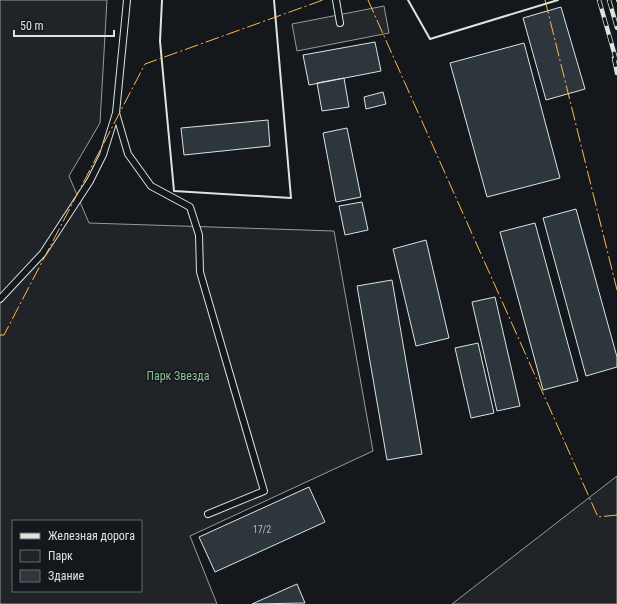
<svg xmlns="http://www.w3.org/2000/svg" width="617" height="604" font-family="'Roboto Condensed',sans-serif">
<style>
.green{fill:#202428;stroke:#939e99;fill-rule:evenodd}
.parking{fill:#24282b;stroke:#939e99}
.building{fill:#2c363c;stroke:#d8e6dc}
.lines{fill:none;stroke-linecap:round;stroke-linejoin:round}
.lane-casing{stroke:#d8e6dc;stroke-width:8}
.lane{stroke:#14181c;stroke-width:6}
.rail-casing{stroke:#d8e6dc;stroke-width:4.5}
.rail{stroke:#14181c;stroke-width:3;stroke-dasharray:9;stroke-linecap:butt}
.wall{stroke:#d8e6dc;stroke-width:2}
.power{stroke:#ffb74d;stroke-width:1;stroke-dasharray:14 3 2 3;stroke-linecap:butt}
.labels{text-anchor:middle;stroke-width:3;stroke-linejoin:round;paint-order:stroke}
.number-label{font-size:10px;fill:#adbab4}
.park-label{font-size:12px;fill:#8ac095;stroke:#14181c}
</style>
<rect width="100%" height="100%" fill="#14181c"/>
<path class="green" d="M 0,0 L 107,0 L 100,123 L 69,176 L 89,223 L 334,231 L 373,451 L 190,536 L 217,604 L 0,604 ZM 13,521 L 141,521 L 141,591 L 13,591 Z
M 617,476 L 617,604 L 452,604 Z"/>
<path class="parking" d="M 384,6 L 389,33 L 297,51 L 292,24 Z"/>
<path class="building" d="M 561,7 L 585,89 L 546,100 L 523,18 Z
M 375,42 L 381,71 L 309,85 L 303,55 Z
M 524,43 L 560,178 L 487,197 L 450,63 Z
M 344,78 L 349,107 L 322,111 L 317,83 Z
M 383,92 L 386,104 L 366,109 L 364,97 Z
M 268,120 L 270,146 L 184,155 L 181,128 Z
M 347,128 L 361,197 L 336,202 L 323,133 Z
M 362,202 L 368,230 L 345,235 L 339,206 Z
M 576,209 L 617,357 L 617,367 L 586,376 L 543,218 Z
M 535,223 L 578,381 L 543,390 L 500,232 Z
M 426,240 L 449,338 L 416,346 L 393,249 Z
M 392,280 L 422,454 L 387,460 L 357,286 Z
M 495,297 L 520,406 L 497,411 L 472,302 Z
M 478,343 L 494,413 L 471,418 L 455,348 Z
M 309,487 L 325,522 L 215,572 L 199,537 Z
M 297,584 L 305,603 L 252,604 Z"/>
<g class="lines">
<g class="lane-casing">
<path id="lane" d="M 336,0 L 340,23
M 116,113 L 128,154 L 151,186 L 190,207 L 199,235 L 200,272 L 264,491 L 208,514
M 0,299 L 43,253 L 90,181 L 103,155 L 116,113 L 127,0"/>
</g>
<use href="#lane" class="lane"/>
<g class="rail-casing">
<path id="rail" d="M 599,0 L 617,63
M 609,0 L 617,28
M 614,58 L 617,73"/>
</g>
<use href="#rail" class="rail"/>
<path class="wall" d="M 162,0 L 160,41 L 174,191 L 291,198 L 274,0
M 408,0 L 430,39 L 558,0
M 617,0 L 617,1"/>
<path class="power" d="M 368,0 L 598,517 L 617,515
M 545,0 L 617,290
M 0,335 L 4,335 L 145,64 L 323,0"/>
</g>
<g class="labels">
<g class="number-label">
<text x="262" y="533">17/2</text>
</g>
<g class="park-label">
<text x="178" y="380">Парк Звезда</text>
</g>
</g>
<rect x="12" y="520" width="130" height="72" fill="#14181c" stroke="#626a69"/>
<rect x="20" y="533" width="20" height="6" fill="#d8e6dc" stroke="#626a69"/>
<text x="48" y="540" font-size="12" fill="#d8e6dc">Железная дорога</text>
<rect x="20" y="550" width="20" height="12" fill="#202428" stroke="#626a69"/>
<text x="48" y="560" font-size="12" fill="#d8e6dc">Парк</text>
<rect x="20" y="570" width="20" height="12" fill="#2c363c" stroke="#626a69"/>
<text x="48" y="580" font-size="12" fill="#d8e6dc">Здание</text>
<path d="M14 30v6h100v-6" fill="none" stroke="#d8e6dc" stroke-width="2"/>
<text x="20" y="30" font-size="12" fill="#d8e6dc" stroke="#14181c" stroke-width="3" paint-order="stroke">50 m</text>
</svg>
